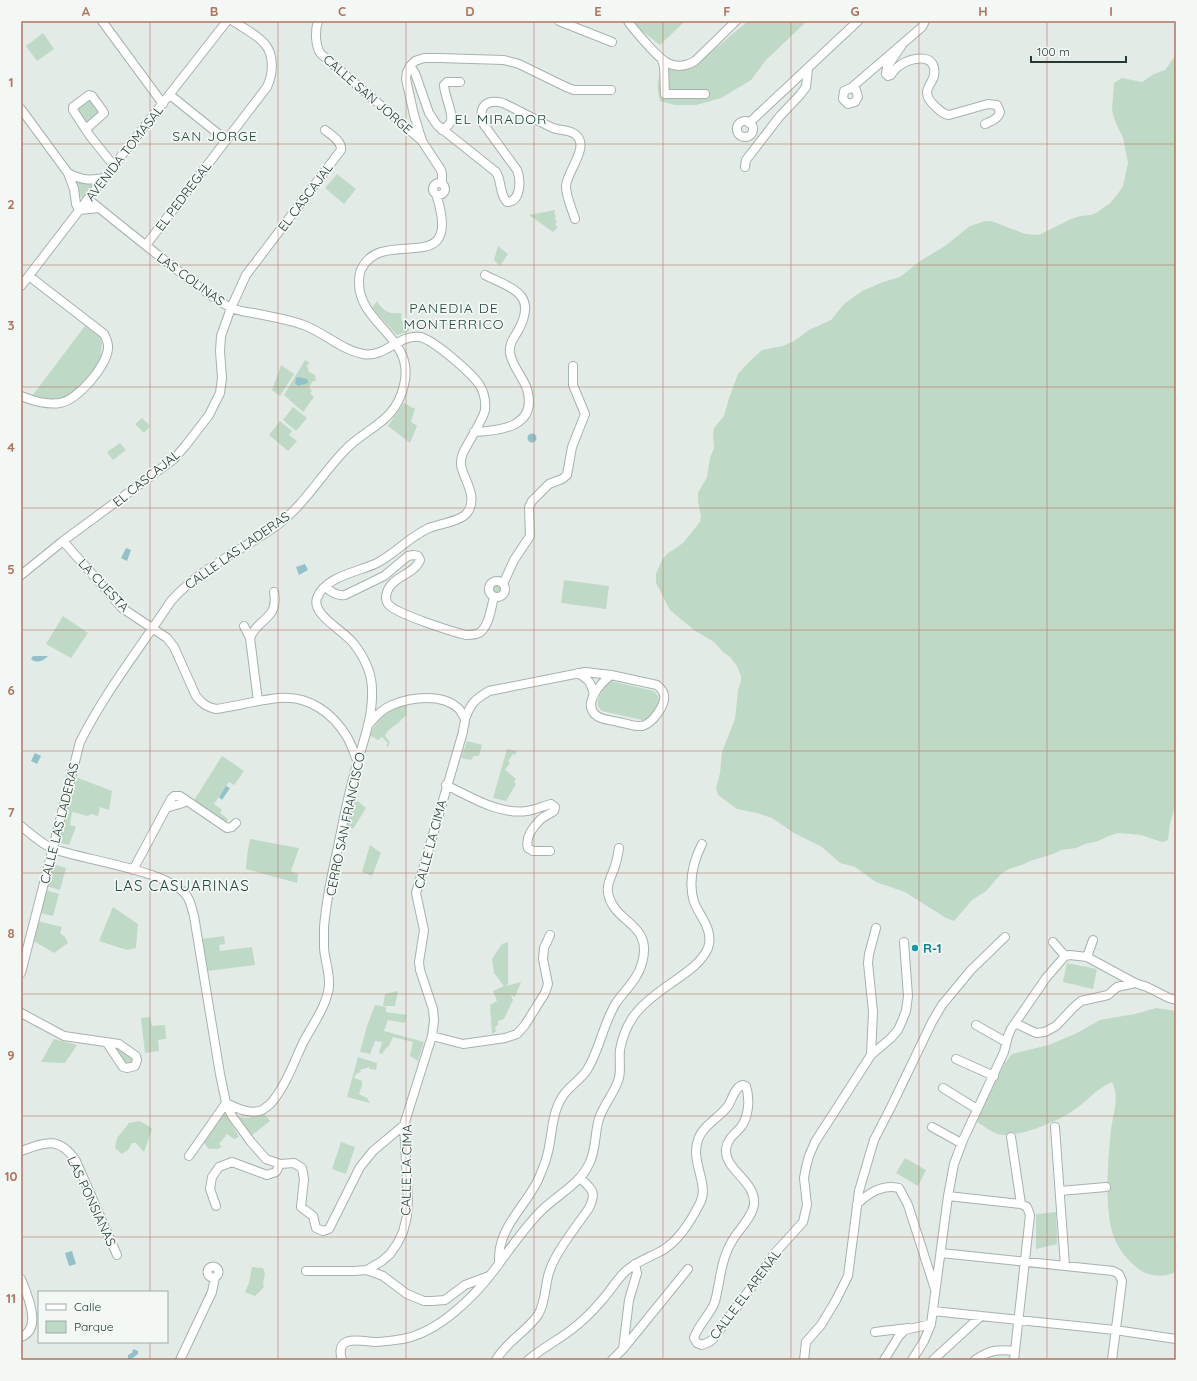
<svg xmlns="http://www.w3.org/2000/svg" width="1197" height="1381" font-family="Quicksand,sans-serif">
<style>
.green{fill:#bed9c5}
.water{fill:#91c1c9}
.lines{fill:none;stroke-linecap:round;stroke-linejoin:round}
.minor-casing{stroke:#a6b2ae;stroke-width:10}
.minor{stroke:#fff;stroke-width:8}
.grid{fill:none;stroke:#b1735d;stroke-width:1;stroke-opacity:0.55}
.culture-dot{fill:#0f9aa8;stroke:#f3f8f5;stroke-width:1.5}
.labels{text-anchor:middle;stroke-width:3.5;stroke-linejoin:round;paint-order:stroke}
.street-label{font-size:13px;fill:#253934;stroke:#f3f8f5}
.culture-label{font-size:13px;font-weight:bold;fill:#0d838f;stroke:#f3f8f5;text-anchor:start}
.neighbourhood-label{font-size:14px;letter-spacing:1px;fill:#23493f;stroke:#f3f8f5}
.quarter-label{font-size:15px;letter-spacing:1px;fill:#23493f;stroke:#f3f8f5}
.neatline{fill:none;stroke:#b1735d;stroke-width:1.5}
.grid-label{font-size:13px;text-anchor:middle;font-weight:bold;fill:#b1735d}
</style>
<rect width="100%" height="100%" fill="#e3ebe7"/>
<path class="green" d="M 635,21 L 685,21 L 660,45 L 637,27 Z
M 748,21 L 807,21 L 766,60 L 751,80 L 721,98 L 696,105 L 675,105 L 660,101 C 657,87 655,78 667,69 L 682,70 L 692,68 Z
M 43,33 L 54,49 L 37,61 L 26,46 Z
M 1176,55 L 1176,802 L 1170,824 L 1168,840 L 1162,842 L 1141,835 L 1118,833 L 1109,836 L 1098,841 L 1085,844 L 1076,848 L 1061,850 L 1053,854 L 1030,861 L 1024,864 L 1009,869 L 1001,874 L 986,891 L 972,900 L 954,921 L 946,918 L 905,892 L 876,882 L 855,867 L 840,863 L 822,847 L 794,833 L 772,818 L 757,813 L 737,809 L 718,795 L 716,788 L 720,773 L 722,752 L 735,719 L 738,690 L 741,681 L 741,676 L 737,666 L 730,657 L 723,652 L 714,642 L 694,630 L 670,610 L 656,583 L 656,574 L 662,560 L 667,554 L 683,543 L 700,522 L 701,516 L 698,501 L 698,493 L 707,477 L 710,458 L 714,448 L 713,433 L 714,428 L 724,416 L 729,398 L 738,374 L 750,361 L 762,350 L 783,346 L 794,341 L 809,330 L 831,320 L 844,304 L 862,291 L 883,282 L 900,277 L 920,261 L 945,246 L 970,226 L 985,221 L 991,221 L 1025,234 L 1039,235 L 1071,219 L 1080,216 L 1091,215 L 1096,213 L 1110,203 L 1117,195 L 1123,186 L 1128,163 L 1123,138 L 1115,121 L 1112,110 L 1114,83 L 1122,78 L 1142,82 L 1154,74 L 1165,70 Z
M 89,97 L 101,113 L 87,124 L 74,108 Z
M 337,174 L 356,189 L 344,204 L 325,188 Z
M 76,179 L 91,184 L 93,187 L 83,199 L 80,196 Z
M 555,210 L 554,214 L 556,215 L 555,219 L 557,221 L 555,225 L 558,227 L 553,232 L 529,215 Z
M 498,246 L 508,254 L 500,266 L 494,260 Z
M 377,301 C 382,310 389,315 400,313 L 402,314 L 401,318 L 403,322 L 408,322 L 409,325 L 409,331 L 397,335 L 372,308 Z
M 85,326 L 100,337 L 102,343 L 100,362 L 93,375 L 69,397 L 61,400 L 39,400 L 32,396 Z
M 305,360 L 310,363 L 307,365 L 309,372 L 315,375 L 316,381 L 313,381 L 309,387 L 312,391 L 310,393 L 314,397 L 303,412 L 284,395 Z
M 281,365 L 294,374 L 280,396 L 272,390 Z
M 404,403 L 415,409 L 411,422 L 417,426 L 410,443 L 388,426 Z
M 293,407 L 307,418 L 296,431 L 283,420 Z
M 142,418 L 150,426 L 144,433 L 135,424 Z
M 280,421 L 292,431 L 289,435 L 297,441 L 288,451 L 269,435 Z
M 120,443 L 126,450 L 113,460 L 107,452 Z
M 564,580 L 609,586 L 606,609 L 561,603 Z
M489 589a8 8 0 1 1 16 0a8 8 0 1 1-16 0Z
M 63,616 L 88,633 L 71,658 L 46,644 Z
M 611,681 L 654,691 L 658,696 L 659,702 L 651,717 L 647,720 L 642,720 L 602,711 C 600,709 598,707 598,705 C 596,699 606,684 611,681 Z
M 407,704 L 406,716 C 402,718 401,721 398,723 C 392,728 388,729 385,736 L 390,742 L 388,747 L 386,746 L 388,743 L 382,737 L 378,740 L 369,735 C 378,720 389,707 407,704 Z
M 467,741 L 482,745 L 479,756 L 474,756 L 471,760 L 461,758 Z
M 507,749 L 518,751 L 514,755 L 513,754 L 508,761 L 510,763 L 505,770 L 516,779 L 514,782 L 516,784 L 506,801 L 493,798 Z
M 222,756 L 244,771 L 234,785 L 229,782 L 214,804 L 222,810 L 220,813 L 228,819 L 226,822 L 222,822 L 193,802 Z
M 73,776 L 112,791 L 109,810 L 100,807 L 98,816 L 91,814 L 88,816 L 72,812 L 70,825 L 76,827 L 69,845 L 57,842 Z
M 354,798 L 366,808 L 353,829 L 347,825 Z
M 250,839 L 299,848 L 291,871 L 298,874 L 297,883 L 246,869 L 247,856 Z
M 370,845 L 381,853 L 372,876 L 362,872 Z
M 49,863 L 66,868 L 60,890 L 43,885 Z
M 42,889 L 59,894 L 53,916 L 37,912 Z
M 113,907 L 138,924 L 136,948 L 127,950 L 99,941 Z
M 37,921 L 62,927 L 60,933 L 65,937 L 68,943 L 54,953 L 32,940 Z
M 224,936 L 225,944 L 219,945 L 220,951 L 252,947 L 255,965 L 207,971 L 202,939 Z
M 508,942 L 508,984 L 506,986 L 521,982 L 515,997 L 511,995 L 513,1000 L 504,1019 L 498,1021 L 498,1025 L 495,1027 L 496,1031 L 492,1034 L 490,1005 L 497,1001 L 493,991 L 504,986 L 494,973 L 492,959 L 502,944 Z
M 1067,963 L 1097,969 L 1093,989 L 1063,982 Z
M 398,991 L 395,1006 L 383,1006 L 385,994 Z
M 375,1005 L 386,1007 L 386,1012 L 407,1015 L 405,1023 L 388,1020 L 384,1031 L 424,1042 L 418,1061 L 410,1056 L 413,1042 L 393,1037 L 389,1046 L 386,1048 L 382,1054 L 379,1053 L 382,1042 L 375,1041 L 370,1054 L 360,1052 L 367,1026 Z
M 1156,1008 L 1176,1011 L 1176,1272 C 1163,1278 1147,1277 1136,1267 C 1124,1257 1114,1243 1111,1227 C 1105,1200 1108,1157 1111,1130 C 1113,1114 1120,1097 1112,1082 C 1095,1089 1084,1105 1068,1114 C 1053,1123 1015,1139 998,1134 C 989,1131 982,1125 975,1120 L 1005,1063 L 1012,1054 L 1049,1045 L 1077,1033 L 1100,1020 L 1135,1014 Z
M 150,1017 L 152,1026 L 165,1025 L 166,1039 L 158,1040 L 159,1051 L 145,1053 L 141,1018 Z
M 54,1039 L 77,1045 L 65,1063 L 41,1062 Z
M 107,1043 L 119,1044 L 137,1060 L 127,1068 Z
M 358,1057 L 377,1063 L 376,1070 L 370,1069 L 369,1067 L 360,1070 L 361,1072 L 356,1074 L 354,1078 L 362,1081 L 362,1085 L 359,1094 L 367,1098 L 370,1103 L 347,1097 Z
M 224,1111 L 239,1137 L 234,1139 L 227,1134 L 219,1144 L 222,1147 L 217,1149 L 209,1149 L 204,1143 Z
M 264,1114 L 270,1121 L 251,1136 L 236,1117 L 248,1118 Z
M 139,1121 L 147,1125 L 152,1129 L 144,1152 L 136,1143 L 132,1143 L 128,1150 L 122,1154 L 115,1148 L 117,1138 L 129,1123 Z
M 341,1142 L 355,1147 L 346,1174 L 332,1169 Z
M 905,1158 L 926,1170 L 918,1186 L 896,1173 Z
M 1056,1212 L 1057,1244 L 1036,1249 L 1036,1214 Z
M 252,1267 L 263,1268 L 265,1274 L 263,1283 L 264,1287 L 255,1296 L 245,1292 L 249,1283 Z"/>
<path class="water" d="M 298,377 L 307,379 L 308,381 L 308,383 L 298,386 L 295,383 L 296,378 Z
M527.5 438a4.5 4.5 0 1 1 9 0a4.5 4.5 0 1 1-9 0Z
M 126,548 L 131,550 L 127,561 L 121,558 Z
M 305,564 L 308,570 L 299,575 L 296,567 Z
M 33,656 L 48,656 C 43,661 37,664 31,659 Z
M 35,753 L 41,756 L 37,764 L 31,761 Z
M 226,786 L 230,788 L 222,800 L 219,797 Z
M 72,1251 L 76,1264 L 69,1266 L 65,1253 Z
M 134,1349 L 138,1351 L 138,1354 L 130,1360 L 128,1359 L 128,1355 L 133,1352 L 132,1351 Z"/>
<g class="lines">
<g class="minor-casing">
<path id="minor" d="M 102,21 L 163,104
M 318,21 C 315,30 315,47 321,54 L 421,140
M 559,21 L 612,42
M 628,21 C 633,29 640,36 646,43 C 660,59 673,74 695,61 L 736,21
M 902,45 L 887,67 L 886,74 L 888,76 L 891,75 C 893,71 897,67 902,64 C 910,59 931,53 934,68 C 938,85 915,88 936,107 C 940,111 943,114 949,115 L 988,104 L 997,105 L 1000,112 C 998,119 992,121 985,124
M 662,60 L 664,66 L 665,94 L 705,94
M 410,66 L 415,73 L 429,113 L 437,125 L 496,172 C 502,181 499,194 507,202 C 521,202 521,180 517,170 L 482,122 C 479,105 487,99 503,103 C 520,111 536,120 553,128 C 561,131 570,129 576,135 C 590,147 567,171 566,186 C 566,197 572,209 575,219
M 851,88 L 856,90 L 858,97 L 855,102 L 848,104 L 843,99 L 844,91 L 851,88 L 922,27 L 925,21
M 170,95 L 226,140
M 21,109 L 68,173 L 74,189 L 76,204 L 79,210 L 99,208
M737 129a8 8 0 1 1 16 0a8 8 0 1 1-16 0Z
M 749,123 L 858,21
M 86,129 L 104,113 L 103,111 L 92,96 L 89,95 L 73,107 L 73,110 L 90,136 L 114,166
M 442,130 C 445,128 448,126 450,123 C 455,116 444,95 444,85 L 447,82 L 460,82
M 745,167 L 746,160 L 780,116 L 800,95 L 806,87 L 808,69
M 68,173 C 81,180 90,181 104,178
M433 189a6 6 0 1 1 12 0a6 6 0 1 1-12 0Z
M 442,183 L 442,174 L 441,170 L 422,141 L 414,115 L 406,79 L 407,72 L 410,66 L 415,61 L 424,58 L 439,58 L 504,60 L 519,64 L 566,87 L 574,90 L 611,90
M 88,199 C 120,225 152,251 185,276 C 200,287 214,300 230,307 C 237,311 246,312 253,313 C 271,317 289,319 306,326 C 326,334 342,350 363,354 C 385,358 399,334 420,337 C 434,340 470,372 479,384 C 484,392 486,401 485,410 C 483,420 468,442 463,453 C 461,458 460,464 462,469 C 466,483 478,498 467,513 C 461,521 439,524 429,528 C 409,537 396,553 377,563 C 359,572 325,576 317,598 C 311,615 345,631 354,644 C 364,657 372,674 372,690 C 373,714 365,737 358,760 C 351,785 345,811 340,837 C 334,867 326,897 324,928 C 324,934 324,942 324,948 C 325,961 330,973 329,986 C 327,1006 312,1025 303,1043 C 294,1062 286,1085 272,1102 C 270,1105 265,1108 262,1110 C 250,1115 237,1108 226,1103
M 146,245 L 267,87 C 273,74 275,55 264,43 C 256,34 243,28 233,21
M 21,286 L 104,178 L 227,21
M 21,396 C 34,401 46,405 60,403 C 78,400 109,364 108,346 C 108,342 106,338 104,334 L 29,276
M 474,432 C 500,431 538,427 527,389 C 523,377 512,366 510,353 C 509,344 513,339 518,331 C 538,294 513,289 485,275
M 63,541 L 122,608 L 167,638 L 174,647 L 196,696 C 202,704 207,707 216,709 C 237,706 258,700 279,698 C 308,695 333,713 347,737 C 352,745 354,754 358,762
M 21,575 L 63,541 L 174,459 L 186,445 L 209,415 L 220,393 L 222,378 L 220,351 L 221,336 L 231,308 L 246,275 L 341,150 C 342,141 331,135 325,130
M489 589a8 8 0 1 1 16 0a8 8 0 1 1-16 0Z
M 503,584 L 514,560 L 530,536 L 529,507 L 532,501 L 549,484 L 562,479 L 567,475 L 572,447 L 585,414 L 573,385 L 573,366
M 325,587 C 332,592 336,596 345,595 L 384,576 L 408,556 L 414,555 L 418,556 L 420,560 C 414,576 388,576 386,597 C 386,600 387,603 389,605 C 397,614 453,632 466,635 C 470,635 475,635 479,633 C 489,627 491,608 494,597
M 244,626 L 250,638 C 258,617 279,620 274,592
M 250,638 L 258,701
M 578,673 C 589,680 591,682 594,695
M 465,719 C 471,703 474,700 489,691 L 585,672 L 611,675 L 657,685 C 660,688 663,690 664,695 C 666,705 652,724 642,726 C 634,727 626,723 618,722 C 612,720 602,720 597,716 C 581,704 601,683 611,675
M 446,785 C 471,797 499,815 527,811 C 535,810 543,806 551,804 L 555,807 L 554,811 C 550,814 544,816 540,820 C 533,827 525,838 528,848 L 533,851 L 550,851
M 166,808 L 183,803 L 185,799
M 21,826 C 30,833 44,846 54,849 C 83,860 174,871 188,898 C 191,903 192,910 194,916 L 220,1074 L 226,1103 L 232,1116 L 251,1142 L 266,1159 L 280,1164 L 294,1163 L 302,1168 L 304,1179 L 301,1207 L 313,1216 L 316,1228 L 323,1231 L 329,1229 L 360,1167 L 373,1151 L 404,1125
M 133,870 L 171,799 L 174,796 L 180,796 L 227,828 L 232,827 L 236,823
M 1053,942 L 1065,956
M 1087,957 L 1093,940
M 21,973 L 80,742 C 105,692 140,648 171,601 C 200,568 241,551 276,526 C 305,505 322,473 347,448 C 370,426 396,421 404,385 C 416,338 359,324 359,283 C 359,278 359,272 362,268 C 383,225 465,282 436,194
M 21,1013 L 64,1036 L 119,1044 L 136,1056 L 137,1060 L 135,1066 L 127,1068 L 123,1067 L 107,1043
M 1015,1023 L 1036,1033 L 1045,1032 L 1056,1026 L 1073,1008 L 1081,1001 L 1108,995 L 1117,987 L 1135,983
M 976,1025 L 1006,1042
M 432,1036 L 463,1044 L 505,1038 L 517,1034 L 525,1025 L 545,993 L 548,984 L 543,959 L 544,948 L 550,935
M 871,1055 L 873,1012 L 868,963 L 869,954 L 876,928
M 956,1059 L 994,1076
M 943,1088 L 977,1109
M 932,1127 L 961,1143
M 1055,1127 L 1065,1266
M 1011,1137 L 1021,1204
M 21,1151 C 46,1142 59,1136 76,1161 L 117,1255
M 189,1156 L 226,1103
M 1060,1191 L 1106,1187
M 948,1196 L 1021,1204 L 1027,1207 L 1030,1215 L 1014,1360
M 857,1204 C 869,1193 882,1184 899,1188 L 908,1205 L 935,1289
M 216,1206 L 210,1189 L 212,1177 L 219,1167 L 232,1162 L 267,1175 L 276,1172 L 280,1164
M 941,1253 L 1113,1271 L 1119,1274 L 1122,1281 L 1112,1360
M 499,1263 C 499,1258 499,1253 500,1248 C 505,1222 527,1203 538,1180 C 542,1171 546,1161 548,1152 C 552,1135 552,1114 561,1099 C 567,1087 580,1081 587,1070 C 600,1049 603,1024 616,1003 C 625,990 638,979 642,963 C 653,924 617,924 609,897 C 605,885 612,876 615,866 C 617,860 618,854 619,848
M 635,1264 L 637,1273 L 629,1300 L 623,1349 L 688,1269
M207.5 1272a5.5 5.5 0 1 1 11 0a5.5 5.5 0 1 1-11 0Z
M 367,1270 L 383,1276 L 407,1294 L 424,1301 L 432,1301 L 445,1300 L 465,1285 L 489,1276
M 306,1271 L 354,1271 L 367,1270 L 382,1261 L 390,1254 L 397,1244 L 403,1232 L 407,1216 L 408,1199 L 404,1125 L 432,1036 L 434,1021 L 433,1009 L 420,970 L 419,962 L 424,930 L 416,893 L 463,732 C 463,728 465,723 465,720 C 464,716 461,712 459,709 C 443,693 411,697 392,705 C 382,709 375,717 368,725
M 21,1279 C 27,1294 43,1329 21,1337
M 933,1311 L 1115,1330 L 1176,1339
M 875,1332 L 908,1328
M 180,1360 L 212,1292 L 215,1277
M 342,1360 C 334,1334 361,1341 375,1342 C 384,1342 395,1340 403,1339 C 439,1332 474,1297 495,1269 C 510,1249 524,1228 541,1211 C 557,1195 580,1184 589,1164 C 597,1149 594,1131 600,1116 C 605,1103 615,1092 619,1078 C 621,1069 619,1059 620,1050 C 622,1038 627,1026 633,1017 C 642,1004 657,993 670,984 C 684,974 701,964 708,948 C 714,930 700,917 694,902 C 688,882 693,862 702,844
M 496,1360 C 506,1342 526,1332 538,1315 C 547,1300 544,1283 551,1267 C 559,1247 577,1226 589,1208 C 597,1192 592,1189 580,1178
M 528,1360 C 546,1345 567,1336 584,1319 C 591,1313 597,1306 603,1299 C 611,1290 617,1279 626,1271 C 637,1261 651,1257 663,1250 C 679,1240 692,1219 700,1203 C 710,1185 690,1162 698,1140 C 702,1126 719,1118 728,1106 C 732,1100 735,1086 743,1085 L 746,1086 C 750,1099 749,1116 741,1127 C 735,1134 727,1139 726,1149 C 724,1170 756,1181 754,1204 C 753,1217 737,1231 731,1243 C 724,1255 721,1269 719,1283 C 717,1290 717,1297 714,1304 C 709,1316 698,1325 694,1338 L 697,1343 L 702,1345 L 709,1342 L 713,1339 L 756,1281 L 774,1254 L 803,1222 L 807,1205 L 804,1178 L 806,1167 L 809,1156 L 815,1142 L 871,1055 L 891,1038 L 898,1030 L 902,1021 L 906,1011 L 908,996 L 904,942
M 612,1360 L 623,1349
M 804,1360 L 806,1342 L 821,1325 L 836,1300 L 848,1276 L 859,1191 L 874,1140 L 891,1107 L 932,1022 L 942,1005 L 971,970 L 1005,937
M 884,1360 L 899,1336 L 905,1330 L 931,1324
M 912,1360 L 924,1341 L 931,1324 L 948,1196 L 954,1164 L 963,1140 L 1004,1052 L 1008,1036 L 1011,1029 L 1046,978 L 1065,956 L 1070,955 L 1087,957 L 1135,983 L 1147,987 L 1169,998 L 1176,1000
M 933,1360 L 981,1316
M 975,1360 C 990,1350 997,1349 1015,1351"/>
</g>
<use href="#minor" class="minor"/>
</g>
<path class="grid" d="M 150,21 L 150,1292M 278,21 L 278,1360M 406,21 L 406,1360M 534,21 L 534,1360M 663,21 L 663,1360M 791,21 L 791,1360M 919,21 L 919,1360M 1047,21 L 1047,1360M 21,144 L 1176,144M 21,265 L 1176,265M 21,387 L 1176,387M 21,508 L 1176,508M 21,630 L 1176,630M 21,751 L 1176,751M 21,873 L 1176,873M 21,994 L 1176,994M 21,1116 L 1176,1116M 21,1237 L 1176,1237M 150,1342 L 150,1360"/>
<circle class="culture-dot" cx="915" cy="948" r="4"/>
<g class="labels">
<g class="street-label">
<text transform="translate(368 94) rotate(41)" y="5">CALLE SAN JORGE</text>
<text transform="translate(124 153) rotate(-52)" y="5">AVENIDA TOMASAL</text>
<text transform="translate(183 196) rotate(-53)" y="5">EL PEDREGAL</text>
<text transform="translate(305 197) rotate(-53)" y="5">EL CASCAJAL</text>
<text transform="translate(191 279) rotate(36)" y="5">LAS COLINAS</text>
<text transform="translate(146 478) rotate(-39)" y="5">EL CASCAJAL</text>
<text transform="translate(237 550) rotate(-35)" y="5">CALLE LAS LADERAS</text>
<text transform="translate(104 585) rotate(47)" y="5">LA CUESTA</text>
<text transform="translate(59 823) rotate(-76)" y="5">CALLE LAS LADERAS</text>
<text transform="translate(345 824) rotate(-78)" y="5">CERRO SAN FRANCISCO</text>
<text transform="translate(430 844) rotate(-75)" y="5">CALLE LA CIMA</text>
<text transform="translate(406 1170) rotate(-89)" y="5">CALLE LA CIMA</text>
<text transform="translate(92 1201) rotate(65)" y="5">LAS PONSIANAS</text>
<text transform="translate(745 1294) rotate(-53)" y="5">CALLE EL ARENAL</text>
</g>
<g class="culture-label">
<text x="923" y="953">R-1</text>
</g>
<g class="neighbourhood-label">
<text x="501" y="124">EL MIRADOR</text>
<text x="215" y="141">SAN JORGE</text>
<text x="454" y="313">PANEDIA DE<tspan x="454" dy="16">MONTERRICO</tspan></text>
</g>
<g class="quarter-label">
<text x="182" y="891">LAS CASUARINAS</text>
</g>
</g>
<rect width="1197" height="1381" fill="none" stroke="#f3f8f5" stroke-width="44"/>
<rect x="38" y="1291" width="130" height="52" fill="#f3f8f5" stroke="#a1aca8"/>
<rect x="46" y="1304" width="20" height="6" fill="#ffffff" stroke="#a1aca8"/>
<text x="74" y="1311" font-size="12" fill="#253934">Calle</text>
<rect x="46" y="1321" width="20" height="12" fill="#bed9c5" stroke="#a1aca8"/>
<text x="74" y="1331" font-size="12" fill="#253934">Parque</text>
<path d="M1031 56v6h95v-6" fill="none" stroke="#253934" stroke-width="2"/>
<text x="1037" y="56" font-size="12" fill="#253934" stroke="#f3f8f5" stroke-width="3" paint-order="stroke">100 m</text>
<rect x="22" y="22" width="1153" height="1337" class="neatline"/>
<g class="grid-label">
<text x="86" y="16">A</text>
<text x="214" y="16">B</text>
<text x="342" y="16">C</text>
<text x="470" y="16">D</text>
<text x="598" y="16">E</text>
<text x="727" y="16">F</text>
<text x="855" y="16">G</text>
<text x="983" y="16">H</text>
<text x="1111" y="16">I</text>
<text x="11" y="87">1</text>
<text x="11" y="209">2</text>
<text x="11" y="330">3</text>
<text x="11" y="452">4</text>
<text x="11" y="574">5</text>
<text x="11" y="695">6</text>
<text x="11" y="817">7</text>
<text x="11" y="938">8</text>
<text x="11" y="1060">9</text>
<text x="11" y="1181">10</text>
<text x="11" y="1303">11</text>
</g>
</svg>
